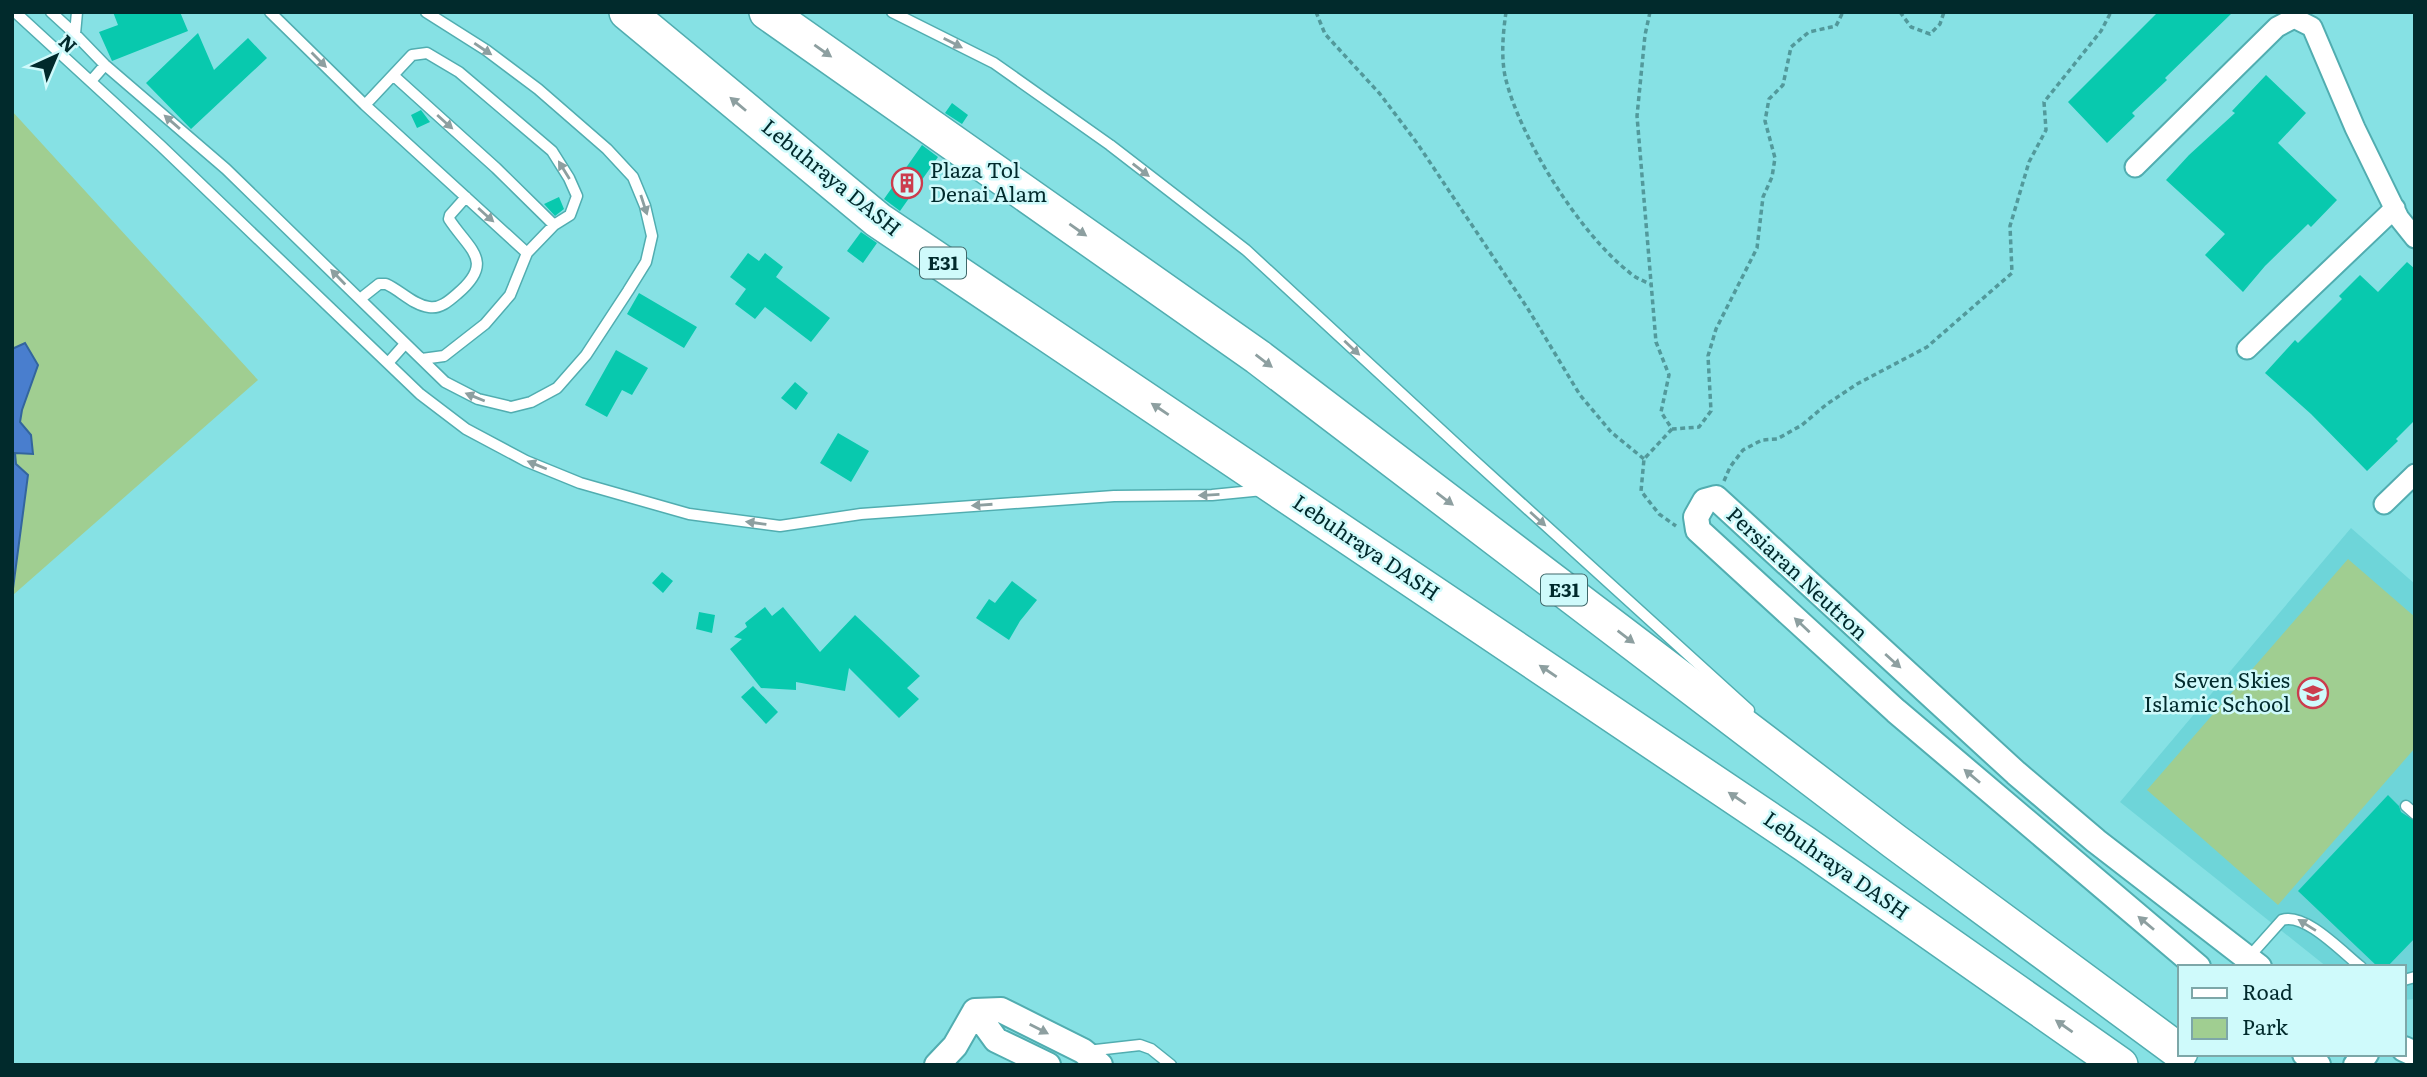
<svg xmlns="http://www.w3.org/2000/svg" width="2427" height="1077" font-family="Literata,serif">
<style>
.built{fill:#6ed5d9}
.green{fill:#a0ce91}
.water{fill:#497ece;stroke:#33659d;stroke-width:2}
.building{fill:#08c9ae}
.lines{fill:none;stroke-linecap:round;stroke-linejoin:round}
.service-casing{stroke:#51adb0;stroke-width:13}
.minor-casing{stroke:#51adb0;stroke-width:23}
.tertiary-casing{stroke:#51adb0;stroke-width:28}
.motorway-casing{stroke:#51adb0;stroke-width:38}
.path{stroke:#52999b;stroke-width:3.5;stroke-dasharray:5 3.5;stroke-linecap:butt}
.service{stroke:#fff;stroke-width:10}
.minor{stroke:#fff;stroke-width:19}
.tertiary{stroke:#fff;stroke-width:24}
.motorway{stroke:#fff;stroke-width:35}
.oneway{fill:#8d9fa0}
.labels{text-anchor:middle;stroke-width:5;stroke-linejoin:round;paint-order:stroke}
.shield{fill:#cffafb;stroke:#3f686a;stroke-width:2}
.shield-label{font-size:19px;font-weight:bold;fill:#012a2c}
.poi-label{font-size:21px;fill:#012a2c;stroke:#cffafb;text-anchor:start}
.street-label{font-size:21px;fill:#012a2c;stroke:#cffafb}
</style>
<rect width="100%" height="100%" fill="#86e1e4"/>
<path class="built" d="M 2351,528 L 2415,584 L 2415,999 L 2404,1000 L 2404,967 L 2327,967 L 2120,802 Z"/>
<path class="green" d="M 12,111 L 258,380 L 13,595 L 28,475 L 16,464 L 15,453 L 33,454 L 31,435 L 20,422 L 25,343 L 12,349 Z
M 2348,559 L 2415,617 L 2415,748 L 2278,905 L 2147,790 Z"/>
<path class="water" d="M 25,343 L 38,365 L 22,410 L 20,422 L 31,435 L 33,454 L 15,453 L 16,464 L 28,475 L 12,596 L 12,349 Z"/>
<path class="building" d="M 113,12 L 180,12 L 188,31 L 112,61 L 99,32 L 118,25 Z
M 2158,12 L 2233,12 L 2165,78 L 2167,80 L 2132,113 L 2135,116 L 2107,143 L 2068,102 Z
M 198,33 L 214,70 L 248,38 L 267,58 L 191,129 L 146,83 Z
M 2266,75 L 2306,113 L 2278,143 L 2337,200 L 2311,227 L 2308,224 L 2265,266 L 2243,292 L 2205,255 L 2225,234 L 2166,180 L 2189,155 L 2235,113 L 2232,111 Z
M 952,103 L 968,115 L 962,124 L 945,113 Z
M 421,110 L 430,122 L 417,128 L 411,115 Z
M 922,145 L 938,157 L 900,211 L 884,199 Z
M 559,197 L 564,209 L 555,216 L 544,204 Z
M 861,232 L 877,243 L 863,263 L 847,251 Z
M 748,253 L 759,261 L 765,253 L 783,267 L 776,277 L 830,318 L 811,342 L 765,307 L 755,319 L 735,304 L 746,289 L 730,277 Z
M 2407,262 L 2415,269 L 2415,420 L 2396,439 L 2398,441 L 2367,471 L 2311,414 L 2265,373 L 2295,340 L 2298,343 L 2342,299 L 2339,296 L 2360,275 L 2378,292 Z
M 639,293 L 697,327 L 684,348 L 627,314 Z
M 616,350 L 648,368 L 632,395 L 622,390 L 607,417 L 585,405 Z
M 795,382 L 808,393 L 796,410 L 781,398 Z
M 838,433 L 869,451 L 851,482 L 820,463 Z
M 662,572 L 673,581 L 663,593 L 652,583 Z
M 1012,581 L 1037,600 L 1020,621 L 1009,640 L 976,618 L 989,599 L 995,603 Z
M 765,607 L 772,616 L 783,607 L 820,652 L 855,615 L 920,676 L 907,688 L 919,699 L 899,718 L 849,668 L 845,691 L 796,682 L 796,690 L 761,688 L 730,649 L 742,639 L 734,637 L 747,627 L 745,623 Z
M 699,612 L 715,615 L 712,633 L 696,629 Z
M 753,686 L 778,712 L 766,724 L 741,697 Z
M 2388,795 L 2399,806 L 2401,812 L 2415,821 L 2415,938 L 2387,967 L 2378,967 L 2298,891 Z"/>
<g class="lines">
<g class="service-casing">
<path id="service" d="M 15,12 L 161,146 L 420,394 L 466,429 L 526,461 L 580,483 L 689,514 L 780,526 L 861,514 L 1114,496 L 1212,495 L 1263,490
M 51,12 L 75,34
M 77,12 L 75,34 L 105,65 L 226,169 L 445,382 L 478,399 L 511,407 L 531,402 L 557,388 L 586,355 L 628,291 L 646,262 L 652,236 L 645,206 L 633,177 L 607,149 L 538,89 L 486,50 L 426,12
M 270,12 L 365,105 L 527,253 L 510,295 L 485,324 L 444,356 L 422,359
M 892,12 L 994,63 L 1110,145 L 1246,250 L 1468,455 L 1749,710
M 394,76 L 496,168 L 554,225
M 91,81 L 105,65
M 365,105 L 412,55 L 427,53 L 459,72 L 552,151 L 569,178 L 577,196 L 570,215 L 554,225 L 527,253
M 360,299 L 379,284 L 386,284 C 400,290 413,305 429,307 C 440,309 449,301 457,294 C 496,261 469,250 449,219 L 450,215 L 466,197
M 388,363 L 404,345
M 2406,806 L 2415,814
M 2248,958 L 2282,920 C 2305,912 2342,952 2361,967
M 2404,980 L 2415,977
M 1087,1051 L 1140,1045 L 1151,1049 L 1171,1065"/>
</g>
<g class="minor-casing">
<path id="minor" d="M 2135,167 L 2277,27 L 2294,18 L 2312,27 L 2355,128 L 2399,218 L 2415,238
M 2247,349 L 2395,208
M 2384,504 L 2415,474"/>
</g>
<g class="tertiary-casing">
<path id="tertiary" d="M 2198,967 L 1896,711 L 1698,530 L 1696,517 L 1705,501 L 1716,498 L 2016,773 L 2096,841 L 2259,967
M 975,1011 L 1001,1010 L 1083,1051 L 1100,1065
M 975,1011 L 996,1040 L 1048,1065
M 2404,1049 L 2415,1054
M 2305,1054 L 2318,1065
M 937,1065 L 955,1046 L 975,1011
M 2356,1065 L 2366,1054"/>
</g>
<g class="motorway-casing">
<path id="motorway" d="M 627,12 L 878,220 L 1805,844 L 2120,1065
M 767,12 L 1258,357 L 1894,841 L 2180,1052"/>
</g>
<path class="path" d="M 1316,12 L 1325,34 L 1380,94 L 1417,143 L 1528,309 L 1580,395 L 1611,432 L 1644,459
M 1506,12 C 1503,33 1501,55 1505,76 C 1519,137 1580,234 1629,272 C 1635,278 1644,281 1652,285
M 1650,12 L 1645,35 L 1637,116 L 1656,342 L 1669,375 L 1661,412 L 1672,429 L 1699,427 L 1711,411 L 1708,356 L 1716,329 L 1757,248 L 1763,197 L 1772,177 L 1775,158 L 1765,121 L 1769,99 L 1783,85 L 1791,47 L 1809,32 L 1836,26 L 1843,12
M 1900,12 L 1911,27 L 1930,34 L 1940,24 L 1944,12
M 1672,429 L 1644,459 L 1641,491 L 1659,514 L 1676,526
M 1724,481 L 1730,467 L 1743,450 L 1762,440 L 1777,439 L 1802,425 L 1827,404 L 1857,384 L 1927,347 L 2012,273 L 2010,226 L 2029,162 L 2046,130 L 2044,102 L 2101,31 L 2111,12"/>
<use href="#service" class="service"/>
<use href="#minor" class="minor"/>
<use href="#tertiary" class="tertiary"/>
<use href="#motorway" class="motorway"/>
</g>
<defs><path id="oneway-solid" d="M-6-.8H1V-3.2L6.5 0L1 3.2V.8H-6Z" transform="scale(1.75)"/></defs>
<g class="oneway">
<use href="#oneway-solid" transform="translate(953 43) rotate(27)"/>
<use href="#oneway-solid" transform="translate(483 49) rotate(34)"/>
<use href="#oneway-solid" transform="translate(823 51) rotate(35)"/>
<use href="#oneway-solid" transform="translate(319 60) rotate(45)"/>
<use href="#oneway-solid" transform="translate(738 104) rotate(-140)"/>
<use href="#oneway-solid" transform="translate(172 122) rotate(-139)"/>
<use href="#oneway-solid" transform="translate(445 122) rotate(42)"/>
<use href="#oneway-solid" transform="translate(564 170) rotate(-122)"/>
<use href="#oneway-solid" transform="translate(1141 170) rotate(38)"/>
<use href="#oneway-solid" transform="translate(644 205) rotate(72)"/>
<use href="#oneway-solid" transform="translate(486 215) rotate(42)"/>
<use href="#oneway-solid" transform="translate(1078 230) rotate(35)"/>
<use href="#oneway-solid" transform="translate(338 277) rotate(-134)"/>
<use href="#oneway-solid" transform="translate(1352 348) rotate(43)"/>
<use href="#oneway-solid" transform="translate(1264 361) rotate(37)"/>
<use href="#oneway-solid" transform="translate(475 397) rotate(-158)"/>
<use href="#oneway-solid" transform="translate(1160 409) rotate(-146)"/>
<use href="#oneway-solid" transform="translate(537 465) rotate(-158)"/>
<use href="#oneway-solid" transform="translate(1209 495) rotate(177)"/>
<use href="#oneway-solid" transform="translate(1445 499) rotate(37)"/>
<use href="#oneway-solid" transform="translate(982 505) rotate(176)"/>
<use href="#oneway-solid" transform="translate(1538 519) rotate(42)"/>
<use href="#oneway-solid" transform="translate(756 523) rotate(-172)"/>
<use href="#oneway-solid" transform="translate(1802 625) rotate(-137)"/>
<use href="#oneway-solid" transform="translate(1626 637) rotate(37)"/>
<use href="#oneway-solid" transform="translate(1893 661) rotate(42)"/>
<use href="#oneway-solid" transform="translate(1548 671) rotate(-146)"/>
<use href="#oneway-solid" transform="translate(1972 776) rotate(-140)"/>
<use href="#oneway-solid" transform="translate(1737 798) rotate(-146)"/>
<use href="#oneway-solid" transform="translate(2146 923) rotate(-140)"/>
<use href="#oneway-solid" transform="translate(2307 925) rotate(-148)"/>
<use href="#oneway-solid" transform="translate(2064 1026) rotate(-145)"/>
<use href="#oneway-solid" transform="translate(1039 1029) rotate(27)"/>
</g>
<defs>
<g id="building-ring" transform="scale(1.575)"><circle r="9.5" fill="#cffafb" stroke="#cc3c4d" stroke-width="1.5"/><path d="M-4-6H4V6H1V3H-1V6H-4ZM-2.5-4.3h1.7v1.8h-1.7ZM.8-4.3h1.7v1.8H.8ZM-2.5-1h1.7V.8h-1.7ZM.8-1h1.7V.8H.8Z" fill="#cc3c4d"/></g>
<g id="school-ring" transform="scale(1.575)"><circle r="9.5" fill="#cffafb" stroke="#cc3c4d" stroke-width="1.5"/><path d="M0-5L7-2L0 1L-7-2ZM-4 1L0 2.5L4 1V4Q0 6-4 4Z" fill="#cc3c4d"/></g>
</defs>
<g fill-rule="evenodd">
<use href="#building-ring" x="907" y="183"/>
<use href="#school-ring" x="2313" y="693"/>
</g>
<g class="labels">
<g class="shield">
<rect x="920" y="247.5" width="46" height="31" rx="5"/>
<rect x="1541" y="574.5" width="46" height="31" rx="5"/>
</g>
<g class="shield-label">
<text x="943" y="270">E31</text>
<text x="1564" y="597">E31</text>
</g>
<g class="poi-label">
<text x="930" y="178">Plaza Tol<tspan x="930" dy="24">Denai Alam</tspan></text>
<text x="2290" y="688" text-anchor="end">Seven Skies<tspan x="2290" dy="24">Islamic School</tspan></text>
</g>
<g class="street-label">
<text transform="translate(831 178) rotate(39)" y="7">Lebuhraya DASH</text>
<text transform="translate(1366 548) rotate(34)" y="7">Lebuhraya DASH</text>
<text transform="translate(1797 574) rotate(43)" y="7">Persiaran Neutron</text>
<text transform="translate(1836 866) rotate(35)" y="7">Lebuhraya DASH</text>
</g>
</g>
<rect width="2427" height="1077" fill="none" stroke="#012a2c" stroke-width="28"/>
<rect x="2178" y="965" width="228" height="91" fill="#cffafb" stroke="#7da7a8" stroke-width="2"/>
<rect x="2192" y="988" width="35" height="10" fill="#ffffff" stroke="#7da7a8" stroke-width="2"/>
<text x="2242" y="1000" font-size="21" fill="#012a2c">Road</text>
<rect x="2192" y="1018" width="35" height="21" fill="#a0ce91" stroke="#7da7a8" stroke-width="2"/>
<text x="2242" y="1035" font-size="21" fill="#012a2c">Park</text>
<g transform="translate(56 56) rotate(44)" stroke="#cffafb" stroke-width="5" paint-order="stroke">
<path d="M0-5L12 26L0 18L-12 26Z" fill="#012a2c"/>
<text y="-10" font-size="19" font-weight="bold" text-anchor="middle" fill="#012a2c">N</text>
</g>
</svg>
